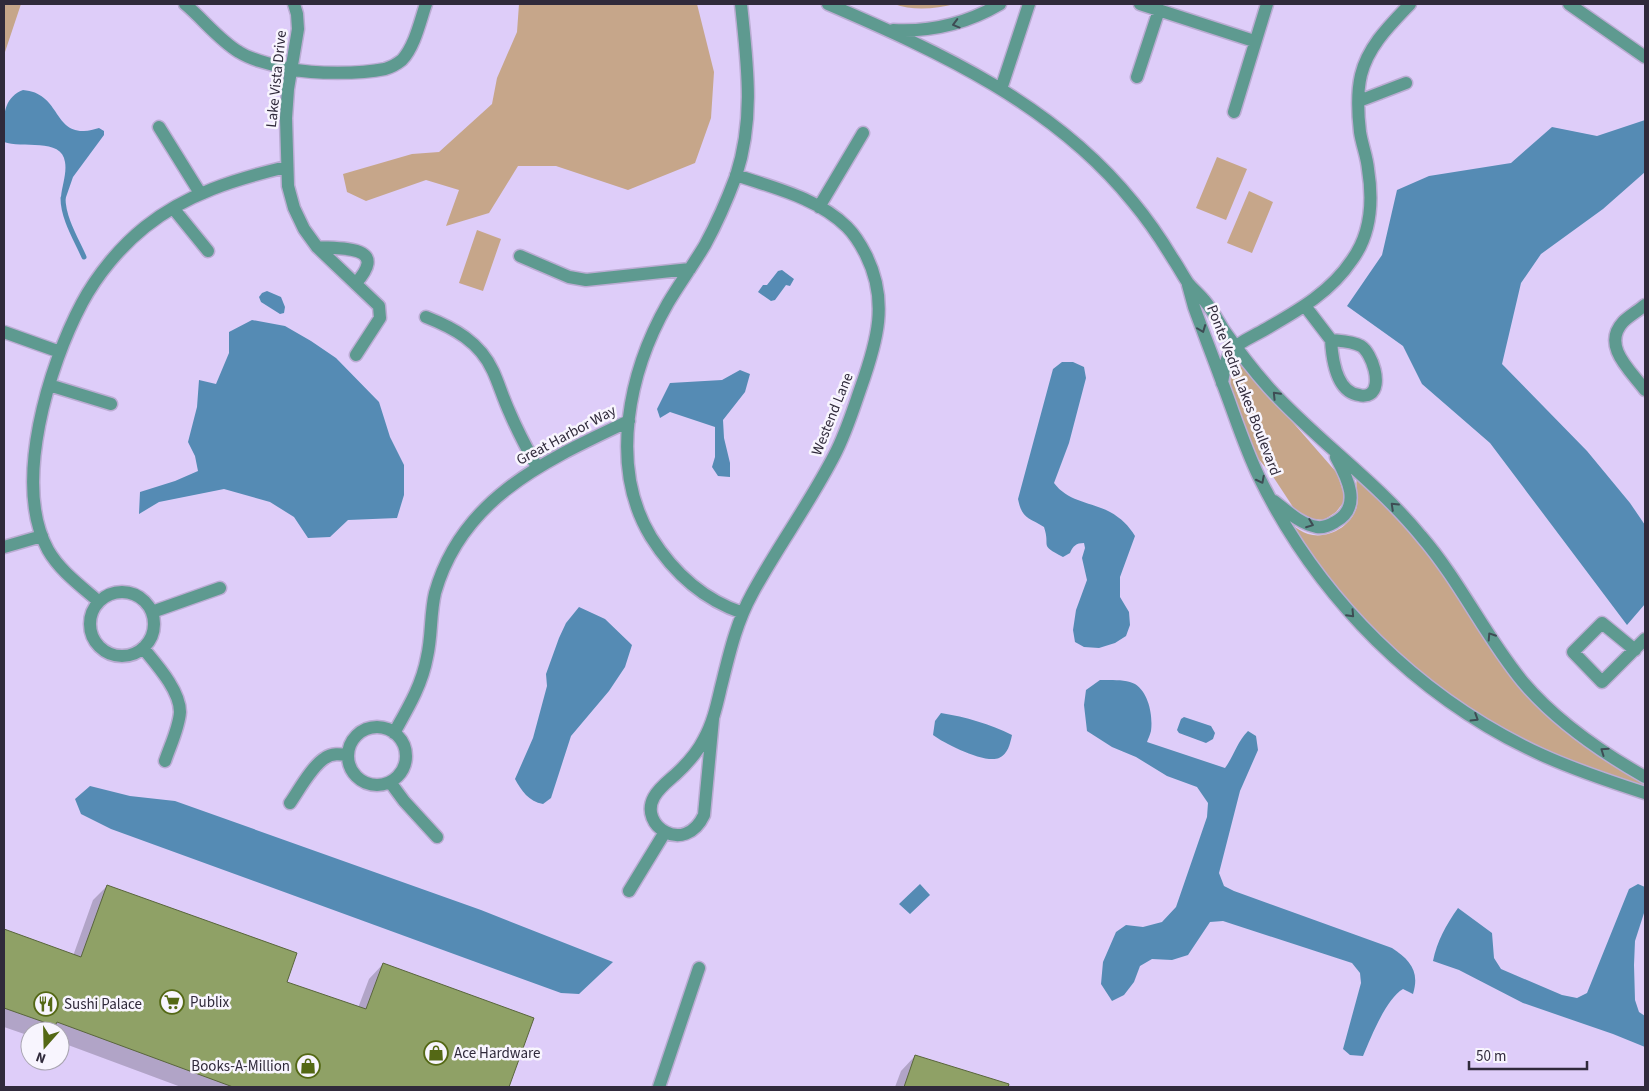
<svg xmlns="http://www.w3.org/2000/svg" width="1649" height="1091" font-family="'Source Sans 3',sans-serif">
<style>
.green{fill:#c6a68a}
.water{fill:#558bb4}
.shadow{fill:#0003}
.lines{fill:none;stroke-linecap:round;stroke-linejoin:round}
.stream{stroke:#558bb4;stroke-width:5}
.building{fill:#8fa166;stroke:#59653c}
.minor-casing{stroke:#bbacd3;stroke-width:15}
.minor{stroke:#5e9a90;stroke-width:12}
.oneway{stroke:#3e4c54}
.labels{text-anchor:middle;stroke-width:5;stroke-linejoin:round;paint-order:stroke}
.street-label{font-size:15px;fill:#302a3b;stroke:#f8f5fe}
.poi-label{font-size:15px;fill:#302a3b;stroke:#f8f5fe;text-anchor:start}
</style>
<rect width="100%" height="100%" fill="#decdf9"/>
<path class="green" d="M 4,4 L 21,4 L 4,55 Z
M 519,4 L 697,4 L 714,72 L 711,118 L 695,163 L 628,190 L 556,166 L 518,166 L 489,213 L 446,226 L 459,190 L 426,180 L 366,201 L 347,192 L 343,174 L 412,154 L 439,152 L 492,104 L 497,78 L 517,32 Z
M 894,4 L 955,4 C 936,9 912,11 894,4 Z
M 1217,157 L 1247,169 L 1226,220 L 1196,208 Z
M 1249,191 L 1273,202 L 1252,253 L 1227,243 Z
M 477,230 L 501,239 L 483,291 L 459,283 Z
M 1235,356 L 1337,473 L 1344,494 L 1343,503 L 1336,512 L 1324,520 L 1312,519 L 1302,515 L 1293,507 L 1272,475 L 1256,456 L 1230,391 L 1231,369 Z
M 1357,479 L 1383,502 L 1425,549 L 1493,649 L 1627,774 L 1645,783 L 1645,787 C 1619,778 1592,770 1566,760 C 1474,723 1395,659 1332,583 C 1317,565 1305,543 1291,524 C 1296,528 1302,532 1308,534 C 1328,540 1352,526 1357,506 C 1359,497 1355,486 1357,479 Z"/>
<path class="water" d="M 23,90 C 60,93 53,132 84,131 C 89,131 94,129 99,128 L 104,131 L 104,135 L 73,177 L 65,200 L 61,197 C 62,186 67,173 65,162 C 62,137 21,149 4,142 C 4,123 0,99 23,90 Z
M 1645,120 L 1645,172 L 1603,209 L 1541,254 L 1521,283 L 1502,364 L 1587,451 L 1630,503 L 1645,525 L 1645,604 L 1627,625 L 1490,443 L 1422,384 L 1403,346 L 1347,306 L 1382,255 L 1397,190 L 1429,176 L 1511,163 L 1552,127 L 1597,136 Z
M 782,270 L 794,279 L 790,286 L 786,285 L 775,300 L 771,301 L 758,292 L 763,285 L 767,285 L 778,271 Z
M 267,291 L 281,297 L 285,307 L 284,313 L 280,314 L 261,302 L 259,297 L 262,293 Z
M 252,320 L 285,326 L 311,341 L 336,358 L 379,402 L 390,437 L 404,465 L 404,495 L 397,518 L 348,520 L 330,537 L 308,538 L 294,517 L 270,502 L 224,489 L 159,502 L 139,514 L 140,492 L 175,481 L 198,471 L 195,456 L 188,442 L 197,407 L 199,380 L 216,384 L 229,353 L 229,332 Z
M 1062,362 L 1073,362 L 1084,367 L 1086,378 L 1069,443 L 1054,483 C 1068,502 1091,502 1110,512 C 1121,518 1129,526 1135,536 L 1120,577 L 1120,597 L 1129,612 L 1130,625 L 1126,636 L 1115,643 L 1099,648 L 1084,647 L 1075,642 L 1073,630 L 1076,610 L 1087,580 L 1082,558 L 1085,548 L 1084,543 C 1076,543 1073,546 1070,553 L 1063,557 C 1038,544 1051,548 1044,527 C 1028,517 1022,519 1018,499 L 1053,369 Z
M 740,370 L 750,374 L 745,392 L 723,420 L 724,438 L 730,463 L 730,477 L 718,476 L 712,467 L 715,457 L 715,427 L 670,412 L 660,418 L 657,409 L 670,383 L 722,380 Z
M 579,607 L 605,619 L 632,645 L 625,667 L 609,691 L 571,736 L 551,798 L 543,804 C 529,802 521,790 515,779 L 533,738 L 547,686 L 546,674 L 559,638 L 566,623 Z
M 1100,680 C 1109,680 1127,679 1135,684 C 1149,693 1153,716 1151,731 C 1150,735 1148,739 1147,742 L 1225,768 C 1234,756 1237,742 1248,731 L 1256,736 L 1258,750 L 1240,791 L 1219,873 L 1224,886 L 1234,891 L 1392,948 C 1410,960 1420,971 1413,994 L 1403,989 C 1386,999 1371,1037 1363,1056 L 1350,1055 L 1343,1049 L 1361,983 L 1360,973 L 1352,963 L 1223,921 L 1210,922 L 1188,955 L 1172,960 L 1152,959 L 1140,966 L 1134,982 L 1124,995 L 1112,1001 L 1101,984 L 1103,962 L 1116,932 L 1126,925 L 1143,927 L 1162,922 L 1176,907 L 1207,817 L 1208,803 L 1197,787 L 1167,776 L 1136,757 L 1112,747 L 1087,731 L 1084,705 L 1086,690 Z
M 941,713 C 966,717 990,724 1012,735 C 1010,744 1008,754 999,758 C 985,764 945,744 933,735 L 935,721 Z
M 1184,717 L 1211,726 L 1215,733 L 1213,739 L 1206,743 L 1179,733 L 1177,730 L 1181,719 Z
M 90,786 L 130,796 L 175,801 L 481,910 L 613,962 L 579,994 L 561,993 L 111,829 L 81,814 L 75,799 Z
M 920,884 L 930,895 L 910,914 L 899,904 Z
M 1638,884 L 1645,887 L 1645,910 L 1635,941 L 1634,965 L 1635,1000 L 1639,1012 L 1645,1016 L 1645,1047 L 1613,1034 L 1523,1003 L 1459,970 L 1433,961 C 1437,941 1446,925 1458,908 L 1492,933 L 1494,958 L 1501,969 L 1562,995 L 1577,998 L 1587,993 L 1629,889 Z"/>
<path class="shadow" d="M 107,886 L 285,983 L 358,1008 L 369,979 L 383,964 L 533,1019 L 508,1087 L 181,1087 L 60,1042 L 60,1031 L 30,1031 L 30,1036 L 4,1027 L 4,930 L 73,956 L 93,900 Z
M 915,1056 L 1014,1087 L 895,1087 L 901,1071 Z"/>
<g class="lines">
<path class="stream" d="M 63,198 C 63,218 76,239 84,257"/>
</g>
<path class="building" d="M 107,885 L 297,953 L 287,982 L 366,1009 L 383,963 L 534,1018 L 509,1087 L 233,1087 L 57,1022 L 55,1026 L 4,1008 L 4,929 L 81,957 Z
M 915,1055 L 1009,1084 L 1008,1087 L 904,1087 Z"/>
<g class="lines">
<g class="minor-casing">
<path id="minor" d="M 185,4 C 203,19 219,40 239,52 C 253,61 274,65 290,69 C 315,74 360,74 385,69 C 392,67 397,64 402,60 C 415,46 420,21 426,4
M 294,4 L 297,14 L 298,29 L 288,89 L 286,118 L 288,186 L 294,208 L 304,229 L 317,247 L 379,306 L 380,318 L 356,355
M 741,4 C 747,63 755,118 736,176 C 727,200 717,223 705,245 C 693,265 680,283 668,303 C 629,371 608,466 651,537 C 673,572 704,600 743,613
M 828,4 C 940,52 1055,105 1133,202 C 1148,220 1161,239 1173,259 C 1178,266 1183,276 1188,283 C 1193,289 1199,294 1204,300 C 1211,308 1217,319 1223,329 C 1237,349 1252,369 1269,388 C 1316,440 1376,481 1421,536 C 1460,581 1485,636 1523,682 C 1556,721 1601,752 1645,777
M 1140,4 L 1254,41
M 1569,4 L 1645,57
M 893,30 C 932,32 966,24 1000,4
M 1137,77 L 1159,10
M 1001,89 L 1029,4
M 1359,101 L 1406,83
M 1234,112 L 1267,4
M 159,127 L 200,193
M 819,207 L 863,133
M 173,208 L 208,251
M 317,247 C 341,249 390,245 356,283
M 520,256 L 569,277 L 586,280 L 690,269
M 1188,285 L 1194,307 C 1203,332 1213,357 1222,382 C 1234,413 1244,446 1259,477 C 1318,598 1419,699 1542,755 C 1575,770 1611,782 1645,793
M 1645,305 C 1638,311 1629,316 1623,322 C 1601,346 1631,371 1645,390
M 1305,306 L 1331,340 C 1341,341 1352,341 1361,346 C 1372,353 1383,386 1370,394 C 1367,396 1362,396 1359,395 C 1336,392 1332,357 1331,340
M 426,317 C 454,328 480,342 493,371 C 499,384 503,398 509,411 C 517,430 527,449 537,467
M 4,332 L 60,352
M 1222,383 C 1224,372 1225,359 1232,350 C 1239,342 1254,336 1264,330 C 1297,311 1330,293 1352,260 C 1371,234 1373,200 1368,169 C 1367,157 1362,145 1360,132 C 1358,115 1357,92 1361,75 C 1368,46 1390,25 1410,4
M 49,385 L 111,404
M 1274,501 C 1287,511 1300,524 1317,527 C 1323,528 1330,525 1335,522 C 1363,507 1347,477 1336,457
M 4,547 L 42,536
M90 624a32 32 0 1 1 64 0a32 32 0 1 1-64 0Z
M 98,601 C 81,586 60,571 48,550 C 12,484 49,365 82,303 C 97,275 120,247 145,227 C 186,194 236,179 286,167
M 152,612 L 220,588
M 143,648 C 156,664 180,690 180,712 C 179,728 170,746 165,761
M 1635,650 L 1602,623 L 1573,652 L 1602,682 L 1645,639
M 713,719 L 704,815 C 685,856 638,826 654,797 C 659,788 667,782 675,775 C 686,765 697,753 704,739 C 713,723 717,704 721,687 C 729,655 736,623 752,594 C 778,546 810,503 835,454 C 846,433 853,410 861,387 C 877,342 889,301 866,255 C 861,245 855,235 847,227 C 818,198 774,188 736,175
M348 756a29 29 0 1 1 58 0a29 29 0 1 1-58 0Z
M 394,733 C 408,708 422,685 427,657 C 432,636 430,614 435,593 C 462,497 547,460 629,421
M 390,782 L 404,801 L 437,837
M 290,803 C 299,790 312,766 325,758 C 332,753 340,754 348,755
M 629,891 L 665,832
M 659,1087 L 699,968"/>
</g>
<use href="#minor" class="minor"/>
</g>
<defs><path id="oneway-chevron" d="M-2-3.5L2.5 0L-2 3.5" fill="none" stroke-width="1.6" stroke-linecap="round" stroke-linejoin="round" transform="scale(1.25)"/></defs>
<g class="oneway">
<use href="#oneway-chevron" transform="translate(956 24) rotate(165)"/>
<use href="#oneway-chevron" transform="translate(1202 329) rotate(69)"/>
<use href="#oneway-chevron" transform="translate(1276 395) rotate(-134)"/>
<use href="#oneway-chevron" transform="translate(1261 480) rotate(63)"/>
<use href="#oneway-chevron" transform="translate(1394 506) rotate(-136)"/>
<use href="#oneway-chevron" transform="translate(1310 524) rotate(21)"/>
<use href="#oneway-chevron" transform="translate(1351 614) rotate(47)"/>
<use href="#oneway-chevron" transform="translate(1491 636) rotate(-123)"/>
<use href="#oneway-chevron" transform="translate(1475 718) rotate(32)"/>
<use href="#oneway-chevron" transform="translate(1604 751) rotate(-145)"/>
</g>
<defs>
<g id="supermarket-ring" transform="scale(1.25)"><circle r="9.5" fill="#f8f5fe" stroke="#546815" stroke-width="1.5"/><path d="M-6-5.5h2.5l.6 2H6L4.5 2H-2.5L-4.4-4H-6ZM-1.5 3.2a1.3 1.3 0 1 0 .1 0ZM3 3.2a1.3 1.3 0 1 0 .1 0Z" fill="#546815"/></g>
<g id="restaurant-ring" transform="scale(1.25)"><circle r="9.5" fill="#f8f5fe" stroke="#546815" stroke-width="1.5"/><path d="M-5-6h1v4h1v-4h1v4h1v-4h1v5L-1.5 .5V6h-2V.5L-5-1ZM5-6V6H3V1.5H1.5Q1.5-4 5-6Z" fill="#546815"/></g>
<g id="shop-ring" transform="scale(1.25)"><circle r="9.5" fill="#f8f5fe" stroke="#546815" stroke-width="1.5"/><path d="M-5-2.5h2.3a2.7 3.5 0 0 1 5.4 0H5L5.5 6h-11ZM-1.5-2.5h3a1.5 2.3 0 0 0-3 0Z" fill="#546815"/></g>
</defs>
<g fill-rule="evenodd">
<use href="#supermarket-ring" x="172" y="1002"/>
<use href="#restaurant-ring" x="46" y="1004"/>
<use href="#shop-ring" x="436" y="1053"/>
<use href="#shop-ring" x="308" y="1066"/>
</g>
<g class="labels">
<g class="street-label">
<text transform="translate(276 79) rotate(-84)" y="5">Lake Vista Drive</text>
<text transform="translate(1244 390) rotate(69)" y="5">Ponte Vedra Lakes Boulevard</text>
<text transform="translate(832 414) rotate(-68)" y="5">Westend Lane</text>
<text transform="translate(566 435) rotate(-28)" y="5">Great Harbor Way</text>
</g>
<g class="poi-label">
<text x="190" y="1007">Publix</text>
<text x="64" y="1009">Sushi Palace</text>
<text x="454" y="1058">Ace Hardware</text>
<text x="290" y="1071" text-anchor="end">Books-A-Million</text>
</g>
</g>
<rect width="1649" height="1091" fill="none" stroke="#302a3b" stroke-width="10"/>
<g transform="translate(45 1046) rotate(200)"><circle r="24" fill="#f8f5fe" stroke="#a8a4b0"/>
<path d="M0-4L9 19L0 12L-9 19Z" fill="#546815"/>
<text y="-8" font-size="14" font-weight="bold" text-anchor="middle" fill="#302a3b">N</text>
</g>
<path d="M1469 1061v8h118v-8" fill="none" stroke="#302a3b" stroke-width="2.5"/>
<text x="1476" y="1061" font-size="15" fill="#302a3b" stroke="#f8f5fe" stroke-width="4" paint-order="stroke">50 m</text>
</svg>
